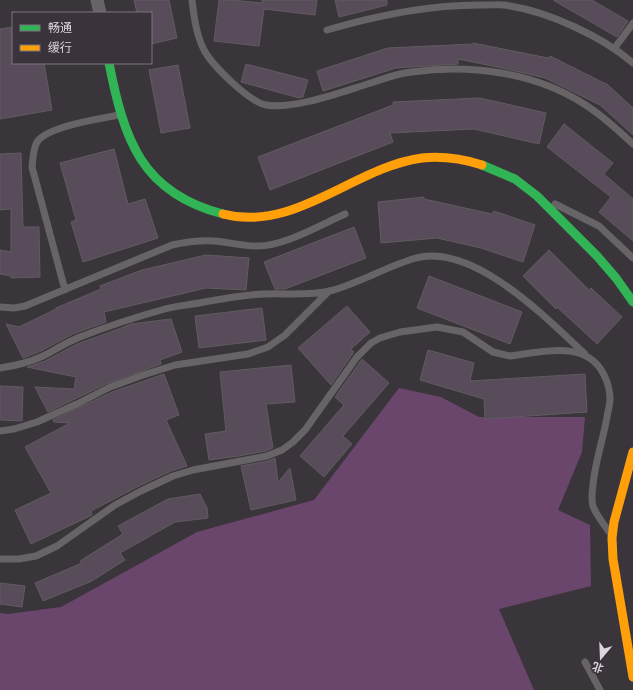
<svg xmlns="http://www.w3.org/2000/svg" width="633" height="690" font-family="'Roboto Condensed','Noto Sans SC',sans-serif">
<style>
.green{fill:#6a456c}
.building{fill:#594c5a;stroke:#5f5c60}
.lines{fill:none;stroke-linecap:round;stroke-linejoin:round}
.lane{stroke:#676367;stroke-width:7}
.street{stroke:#676367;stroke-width:13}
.fast{stroke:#30b455;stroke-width:9}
.slow{stroke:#ff9f0a;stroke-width:9}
</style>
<rect width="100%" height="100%" fill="#3a353a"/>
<path class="green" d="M 399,388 L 441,397 L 479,417 L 585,417 L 582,452 L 558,510 L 590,525 L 591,586 L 499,609 L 534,690 L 0,690 L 0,613 L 8,614 L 61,607 L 197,532 L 314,500 Z"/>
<path class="building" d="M 134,0 L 169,0 L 177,38 L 151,44 L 151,13 L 137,13 Z
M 219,0 L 232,0 L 262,3 L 262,0 L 317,0 L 315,15 L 264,9 L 259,46 L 214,41 Z
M 335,0 L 387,0 L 387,5 L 339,17 Z
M 553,0 L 592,0 L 628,21 L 617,37 Z
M 13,27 L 13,63 L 44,63 L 52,110 L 0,119 L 0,29 Z
M 473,43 L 548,58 L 550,56 L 608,85 L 633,108 L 633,135 L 600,105 L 545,78 L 502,68 L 458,59 L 458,64 L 396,68 L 323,91 L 317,71 L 388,48 L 473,44 Z
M 246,64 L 308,80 L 303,97 L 299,98 L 241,82 Z
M 178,65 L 190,128 L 161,133 L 149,70 Z
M 480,98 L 546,113 L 539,144 L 474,129 L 390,133 L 393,142 L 270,190 L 258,157 L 393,105 L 393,102 Z
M 564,124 L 613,163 L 604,174 L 633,199 L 633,241 L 599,212 L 611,197 L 547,147 Z
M 114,149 L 128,204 L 145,199 L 158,238 L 83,262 L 71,222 L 76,220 L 60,163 Z
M 21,153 L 23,227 L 39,227 L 40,277 L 11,278 L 11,276 L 0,274 L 0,250 L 11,252 L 11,209 L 0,210 L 0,154 Z
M 424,197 L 424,199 L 492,214 L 494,211 L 535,225 L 523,262 L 481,248 L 437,238 L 381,243 L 378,202 Z
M 354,227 L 366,258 L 285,289 L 275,289 L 264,262 Z
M 549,250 L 589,290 L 591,288 L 622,317 L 597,344 L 557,307 L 556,309 L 523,276 Z
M 206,255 L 249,258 L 246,290 L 206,288 L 104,312 L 106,322 L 73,334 L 41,351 L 23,358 L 6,324 L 19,327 L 56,309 L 56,308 L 101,289 L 100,286 L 142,270 Z
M 429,276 L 522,312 L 510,344 L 417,308 Z
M 347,306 L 370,332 L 351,349 L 354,352 L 331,385 L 298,348 Z
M 262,308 L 266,340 L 199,348 L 195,316 Z
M 171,319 L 182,352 L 160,360 L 161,364 L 108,383 L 48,412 L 35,387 L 74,389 L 76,377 L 27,367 L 45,361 L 77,344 L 124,327 L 131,324 Z
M 428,350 L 474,363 L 470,381 L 585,374 L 587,412 L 485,419 L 484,399 L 420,380 Z
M 362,359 L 389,383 L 343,436 L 352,444 L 324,477 L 300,456 L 344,405 L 335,397 Z
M 291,365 L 295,402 L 266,404 L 273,448 L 266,451 L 239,456 L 209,460 L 205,434 L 226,431 L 220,372 Z
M 164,374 L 179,415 L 166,420 L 187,466 L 171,471 L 139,486 L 91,511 L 92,515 L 90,516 L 31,544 L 15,510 L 51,493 L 25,447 L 70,423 L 54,422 L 53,420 L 112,392 Z
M 0,386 L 23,387 L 22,421 L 0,420 Z
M 275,458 L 278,482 L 290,468 L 296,500 L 251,510 L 241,466 L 268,461 Z
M 200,494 L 207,508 L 208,518 L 175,522 L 120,553 L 125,560 L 92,581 L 43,601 L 35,583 L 82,563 L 80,561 L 123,534 L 118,526 L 168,499 Z
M 0,583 L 25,586 L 22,607 L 0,604 Z"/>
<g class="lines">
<path class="lane" d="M 192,0 C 194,17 196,34 204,50 C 212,65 249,102 266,105 C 294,110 344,91 371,83 C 385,78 399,73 412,72 C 470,64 534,72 584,104 C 602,115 618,130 633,144
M 327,30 C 378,15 432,4 486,5 C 494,5 502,4 510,6 C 549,12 603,37 633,63
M 614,49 L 633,23
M 555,204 L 599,226 L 633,258
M 65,290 L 32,167 C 33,159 33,149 37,142 C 48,126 99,119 119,115
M 0,307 L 14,308 L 25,306 L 172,245 C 186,242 199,240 214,241 C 228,242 242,246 256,246 C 283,247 320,225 345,214
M 0,368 C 14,366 30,362 43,356 C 55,350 67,342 80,337 C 108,326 136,317 165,309 C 176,306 188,305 199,303 C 220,299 241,295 263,294 C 285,293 308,296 330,291 C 360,283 387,266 416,258 C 474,243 546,318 585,354
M 0,431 L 14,429 L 37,422 L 77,404 L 110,387 L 143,375 L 175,365 L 248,354 L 268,347 L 285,335 L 329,291
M 0,559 L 19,559 L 36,556 L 57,546 L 115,505 L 141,491 L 173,476 L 193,470 L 267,456 L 282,450 L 293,442 L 305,430 L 357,357 L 371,343 L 380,338 L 400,332 L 437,327 L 463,332 L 493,352 L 510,356 C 542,352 587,339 604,375 C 608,383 610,390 610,399 C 610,404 608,411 607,417 C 603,440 595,462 593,485 C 592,492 591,500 593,506 C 596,515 604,524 609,532
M 585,662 L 600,690"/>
<path class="street" d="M 97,0 L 100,13"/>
<path class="fast" d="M 109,63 C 124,139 141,193 223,214
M 482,165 L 515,179 L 537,196 L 597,256 L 616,278 L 633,302"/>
<path class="slow" d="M 223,214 C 295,233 354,167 422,158 C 442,156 463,159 482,165
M 633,452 L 614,522 L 612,538 L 613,559 L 633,677"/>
</g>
<rect x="12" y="12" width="140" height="52" fill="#3b333c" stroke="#7b757c"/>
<rect x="20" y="25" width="20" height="6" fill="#30b455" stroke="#7b757c"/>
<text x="48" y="32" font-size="12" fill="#dcd7dc">畅通</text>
<rect x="20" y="45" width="20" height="6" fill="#ff9f0a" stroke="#7b757c"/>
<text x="48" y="52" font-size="12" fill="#dcd7dc">缓行</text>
<g transform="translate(601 658) rotate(199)" stroke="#3b333c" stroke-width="3" paint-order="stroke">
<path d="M0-3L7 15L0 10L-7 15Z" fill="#dcd7dc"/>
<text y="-6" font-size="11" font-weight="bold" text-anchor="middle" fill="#dcd7dc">北</text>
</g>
</svg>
